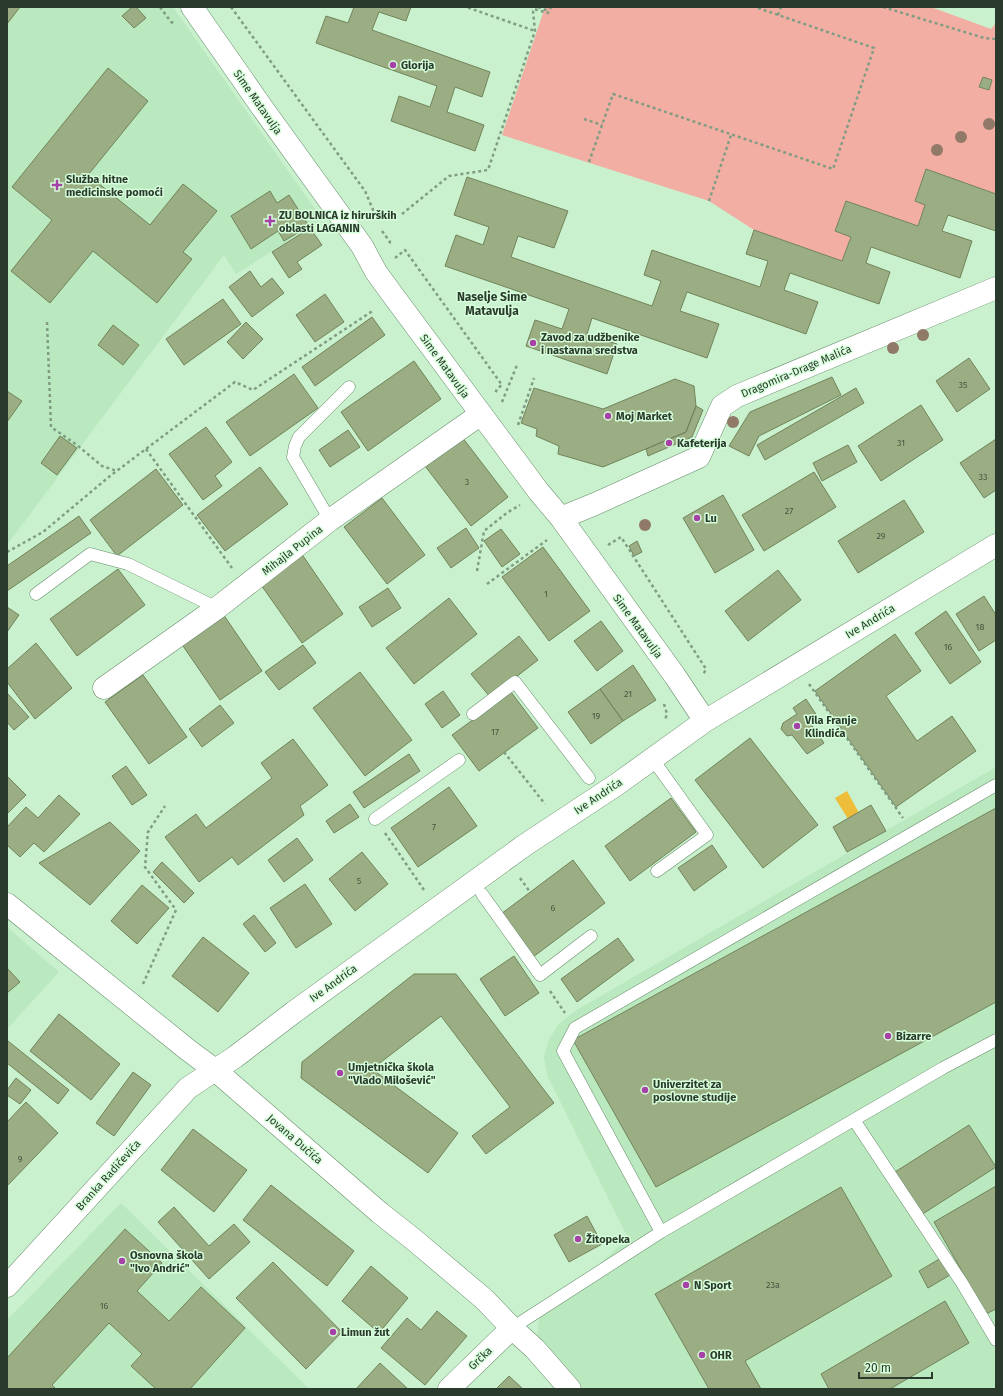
<svg xmlns="http://www.w3.org/2000/svg" width="1003" height="1396" font-family="'Fira Sans',sans-serif">
<style>
.built{fill:#bae8bf}
.green{fill:#f3aea4}
.water{fill:#eebd39}
.building{fill:#9bae83;stroke:#71835a}
.lines{fill:none;stroke-linecap:round;stroke-linejoin:round}
.lane-casing{stroke:#678c6b;stroke-width:13}
.street-casing{stroke:#678c6b;stroke-width:23}
.secondary-casing{stroke:#678c6b;stroke-width:23}
.path{stroke:#809d83;stroke-width:2.5;stroke-dasharray:3 3;stroke-linecap:butt}
.lane{stroke:#fff;stroke-width:12}
.street{stroke:#fff;stroke-width:22}
.secondary{stroke:#fff;stroke-width:22}
.tree{fill:#907967}
.poi-dot{fill:#a642a7;stroke:#d6feda;stroke-width:1.5}
.labels{text-anchor:middle;stroke-width:3;stroke-linejoin:round;paint-order:stroke}
.number-label{font-size:9px;fill:#465742}
.poi-label{font-size:11px;font-weight:bold;fill:#2a3a2c;stroke:#d6feda;text-anchor:start}
.street-label{font-size:11px;fill:#2a3a2c;stroke:#d6feda}
.neighbourhood-label{font-size:12px;font-weight:bold;fill:#2a3a2c;stroke:#d6feda}
</style>
<rect width="100%" height="100%" fill="#c9f1cd"/>
<path class="built" d="M 7,7 L 173,7 L 322,219 L 236,274 L 224,255 L 7,545 Z
M 996,767 L 996,1389 L 581,1389 L 540,1342 L 537,1335 L 539,1319 L 628,1238 L 547,1075 L 544,1057 L 549,1039 L 559,1024 L 575,1011 Z
M 7,927 L 59,972 L 7,1029 Z
M 121,1203 L 309,1389 L 7,1389 L 7,1320 Z"/>
<path class="green" d="M 545,7 L 931,7 L 991,29 L 996,23 L 996,194 L 926,169 L 915,201 L 925,205 L 918,226 L 846,201 L 835,231 L 851,237 L 842,261 L 754,230 L 709,201 L 502,135 Z"/>
<path class="water" d="M 847,791 L 859,813 L 848,819 L 835,798 Z"/>
<path class="building" d="M 7,7 L 20,7 L 7,24 Z
M 132,7 L 136,7 L 146,18 L 134,28 L 122,16 Z
M 354,7 L 411,7 L 406,21 L 379,12 L 372,30 L 490,72 L 482,97 L 455,87 L 447,112 L 484,125 L 475,151 L 391,121 L 399,96 L 430,107 L 437,86 L 316,43 L 326,16 L 348,23 Z
M 108,68 L 148,101 L 88,175 L 150,225 L 183,184 L 217,211 L 183,252 L 192,259 L 157,303 L 93,251 L 50,303 L 11,271 L 52,220 L 12,187 Z
M 983,77 L 992,80 L 989,90 L 979,87 Z
M 926,169 L 996,194 L 996,231 L 948,215 L 942,231 L 972,241 L 960,278 L 871,247 L 866,263 L 890,272 L 879,304 L 790,273 L 784,290 L 818,302 L 806,334 L 687,292 L 680,311 L 719,324 L 707,358 L 592,318 L 587,334 L 617,344 L 607,374 L 526,346 L 535,320 L 562,329 L 569,309 L 445,266 L 456,235 L 483,245 L 489,227 L 454,215 L 467,177 L 568,211 L 554,248 L 518,236 L 511,257 L 652,306 L 661,281 L 644,275 L 652,250 L 760,287 L 768,261 L 746,254 L 754,230 L 842,261 L 851,237 L 835,231 L 846,201 L 918,226 L 925,205 L 915,201 Z
M 270,191 L 277,203 L 289,195 L 309,226 L 284,241 L 278,231 L 251,249 L 231,216 Z
M 310,228 L 322,245 L 297,262 L 302,269 L 289,278 L 272,252 Z
M 250,271 L 261,287 L 272,278 L 284,293 L 252,317 L 229,287 Z
M 325,294 L 344,322 L 315,342 L 296,315 Z
M 223,299 L 241,324 L 184,365 L 166,339 Z
M 372,317 L 385,335 L 315,386 L 302,367 Z
M 246,322 L 263,339 L 243,359 L 227,342 Z
M 113,325 L 139,345 L 123,365 L 98,345 Z
M 969,358 L 990,389 L 957,412 L 936,381 Z
M 414,361 L 441,399 L 368,451 L 341,412 Z
M 294,374 L 318,408 L 250,456 L 226,422 Z
M 832,377 L 841,395 L 759,436 L 749,456 L 729,446 L 750,412 Z
M 675,379 L 694,386 L 696,406 L 686,432 L 603,467 L 558,454 L 559,446 L 536,436 L 537,429 L 521,423 L 534,388 L 603,409 Z
M 856,388 L 864,403 L 765,460 L 757,445 Z
M 7,391 L 22,401 L 7,422 Z
M 921,405 L 943,440 L 881,481 L 858,446 Z
M 696,406 L 703,410 L 692,437 L 648,456 L 646,449 L 686,432 Z
M 206,427 L 232,462 L 215,476 L 222,486 L 203,500 L 169,454 Z
M 348,430 L 360,447 L 330,467 L 319,450 Z
M 60,436 L 77,448 L 57,475 L 41,463 Z
M 462,437 L 508,497 L 471,526 L 425,466 Z
M 996,439 L 996,490 L 984,498 L 960,463 Z
M 848,445 L 857,462 L 822,481 L 813,463 Z
M 260,467 L 288,504 L 225,551 L 197,515 Z
M 156,469 L 183,505 L 117,556 L 90,520 Z
M 814,472 L 836,507 L 764,551 L 742,515 Z
M 723,495 L 754,550 L 715,573 L 683,518 Z
M 382,498 L 425,555 L 387,584 L 344,527 Z
M 904,500 L 924,532 L 858,573 L 838,541 Z
M 79,516 L 91,533 L 7,591 L 7,566 Z
M 466,528 L 479,548 L 451,568 L 437,548 Z
M 501,529 L 520,554 L 502,567 L 484,541 Z
M 637,541 L 642,552 L 634,556 L 629,546 Z
M 543,547 L 590,611 L 549,641 L 502,577 Z
M 301,553 L 343,614 L 302,643 L 259,582 Z
M 118,569 L 145,605 L 77,656 L 50,619 Z
M 778,570 L 801,600 L 748,641 L 725,611 Z
M 388,588 L 401,608 L 372,627 L 359,607 Z
M 984,596 L 996,615 L 996,640 L 979,651 L 956,614 Z
M 449,598 L 477,634 L 414,684 L 386,648 Z
M 7,607 L 19,615 L 7,632 Z
M 946,611 L 981,662 L 950,684 L 915,633 Z
M 223,614 L 262,671 L 220,700 L 181,643 Z
M 601,621 L 623,651 L 597,671 L 574,641 Z
M 895,634 L 921,671 L 886,696 L 917,741 L 952,716 L 976,751 L 896,807 L 815,691 Z
M 519,636 L 538,660 L 490,697 L 471,674 Z
M 36,643 L 72,688 L 35,719 L 7,682 L 7,669 Z
M 303,645 L 316,663 L 279,690 L 265,672 Z
M 633,665 L 656,700 L 623,721 L 600,689 Z
M 360,672 L 412,740 L 365,776 L 313,708 Z
M 143,675 L 187,737 L 149,764 L 105,702 Z
M 600,689 L 623,721 L 591,744 L 568,712 Z
M 443,691 L 460,715 L 442,728 L 425,704 Z
M 511,692 L 538,728 L 479,771 L 452,735 Z
M 7,693 L 29,717 L 14,730 L 7,722 Z
M 806,699 L 819,719 L 811,724 L 824,743 L 807,754 L 792,735 L 787,736 L 781,729 L 783,723 L 797,714 L 793,708 Z
M 220,705 L 234,723 L 202,747 L 189,729 Z
M 750,738 L 818,825 L 763,868 L 695,780 Z
M 293,739 L 328,785 L 300,806 L 304,815 L 238,865 L 232,857 L 199,882 L 165,837 L 196,814 L 206,828 L 272,778 L 261,763 Z
M 409,754 L 420,771 L 364,808 L 353,792 Z
M 126,766 L 147,795 L 132,805 L 112,776 Z
M 7,776 L 26,795 L 7,814 Z
M 449,787 L 477,826 L 418,867 L 391,828 Z
M 59,795 L 80,814 L 44,852 L 34,843 L 20,857 L 7,845 L 7,827 L 26,807 L 38,818 Z
M 671,798 L 696,832 L 630,881 L 605,846 Z
M 350,804 L 359,817 L 334,833 L 326,821 Z
M 871,805 L 886,831 L 847,852 L 833,827 Z
M 996,808 L 996,1002 L 656,1187 L 573,1040 Z
M 110,822 L 140,851 L 90,905 L 39,863 Z
M 297,838 L 313,860 L 284,882 L 268,860 Z
M 712,845 L 727,867 L 694,891 L 678,868 Z
M 362,852 L 388,884 L 355,911 L 329,879 Z
M 573,860 L 605,903 L 533,957 L 501,914 Z
M 162,862 L 194,893 L 184,903 L 153,872 Z
M 305,884 L 332,924 L 296,948 L 270,908 Z
M 142,885 L 169,908 L 137,944 L 111,921 Z
M 254,915 L 276,943 L 265,952 L 243,924 Z
M 203,937 L 249,973 L 218,1012 L 172,976 Z
M 618,938 L 634,960 L 577,1002 L 561,979 Z
M 514,956 L 539,993 L 505,1016 L 480,979 Z
M 7,968 L 20,982 L 7,993 Z
M 414,974 L 456,974 L 554,1103 L 486,1154 L 472,1136 L 510,1107 L 441,1016 L 372,1069 L 458,1133 L 428,1173 L 301,1078 L 302,1062 Z
M 59,1014 L 120,1064 L 91,1100 L 30,1051 Z
M 7,1041 L 8,1041 L 69,1090 L 58,1104 L 7,1063 Z
M 133,1072 L 151,1085 L 114,1136 L 96,1123 Z
M 16,1078 L 31,1090 L 20,1104 L 7,1095 L 7,1090 Z
M 26,1102 L 58,1133 L 7,1186 L 7,1122 Z
M 969,1125 L 996,1167 L 921,1215 L 895,1172 Z
M 193,1129 L 247,1170 L 214,1212 L 161,1170 Z
M 271,1185 L 354,1251 L 327,1286 L 243,1220 Z
M 996,1186 L 996,1309 L 986,1314 L 934,1222 Z
M 841,1187 L 892,1276 L 745,1361 L 761,1389 L 709,1389 L 655,1294 Z
M 174,1207 L 209,1246 L 234,1224 L 250,1242 L 209,1279 L 158,1222 Z
M 587,1216 L 602,1244 L 569,1262 L 554,1235 Z
M 125,1229 L 162,1263 L 137,1291 L 169,1321 L 201,1287 L 245,1328 L 190,1389 L 156,1389 L 131,1366 L 142,1354 L 109,1323 L 52,1385 L 56,1389 L 7,1389 L 7,1358 Z
M 941,1258 L 950,1275 L 928,1288 L 919,1271 Z
M 273,1262 L 342,1332 L 306,1369 L 236,1298 Z
M 371,1266 L 408,1298 L 379,1333 L 342,1301 Z
M 945,1301 L 969,1343 L 890,1389 L 829,1389 L 821,1374 Z
M 437,1311 L 467,1336 L 425,1385 L 381,1348 L 407,1318 L 421,1330 Z
M 380,1363 L 408,1389 L 356,1389 Z
M 509,1376 L 523,1389 L 496,1389 Z"/>
<g class="lines">
<g class="lane-casing">
<path id="lane" d="M 330,520 L 293,457 L 295,446 L 299,437 L 349,387
M 36,594 L 90,554 L 128,564 L 217,608
M 473,714 L 515,682 L 589,778
M 375,819 L 459,760
M 657,871 L 707,835 L 659,768
M 482,894 L 540,975 L 591,936
M 854,1120 L 962,1283 L 996,1340
M 661,1232 L 563,1051 L 575,1028 L 996,785
M 512,1328 L 661,1232 L 943,1068 L 996,1040"/>
</g>
<g class="street-casing">
<path id="street" d="M 192,7 L 261,106 L 362,246 L 376,272 L 395,298 L 539,492 L 561,518 L 675,676 L 705,721
M 561,518 L 595,504 L 699,457 L 722,406 L 737,396 L 996,288
M 104,688 L 217,608 L 330,520 L 481,414
M 7,1286 L 188,1088 L 235,1057 L 294,1012 L 525,845 L 616,785 L 705,721 L 996,545
M 449,1389 L 512,1328"/>
</g>
<g class="secondary-casing">
<path id="secondary" d="M 7,904 L 188,1050 L 215,1070 L 380,1213 L 413,1239 L 484,1299 L 512,1328 L 535,1349 L 570,1389"/>
</g>
<path class="path" d="M 160,7 L 171,22 L 174,23
M 231,7 L 365,191 L 374,212 L 371,215 L 373,217
M 469,7 L 469,8 L 535,31
M 538,7 L 549,11
M 883,7 L 984,38 L 996,39
M 778,15 L 781,7
M 584,119 L 602,125
M 589,162 L 613,94 L 833,169 L 874,48 L 755,7
M 709,201 L 731,135
M 402,214 L 449,176 L 488,170 L 535,31 L 533,11 L 534,9 L 548,13 L 551,7
M 382,231 L 390,242 L 389,245
M 395,258 L 405,250 L 502,385 L 497,389 L 495,394
M 47,322 L 51,427 L 77,445 L 102,466 L 117,471
M 502,402 L 517,365
M 518,425 L 534,378
M 146,449 L 232,568
M 608,545 L 621,537 L 706,669 L 703,675
M 7,552 L 43,532 L 110,476 L 235,382 L 253,390 L 374,310
M 477,571 L 484,531 L 508,512 L 520,505
M 487,584 L 547,540
M 809,684 L 903,818
M 664,704 L 667,714 L 665,720
M 504,752 L 545,804
M 385,833 L 424,890
M 520,878 L 530,892
M 143,984 L 176,910 L 145,867 L 148,832 L 165,806
M 550,991 L 565,1013"/>
<use href="#lane" class="lane"/>
<use href="#street" class="street"/>
<use href="#secondary" class="secondary"/>
</g>
<g class="tree">
<circle cx="989" cy="124" r="6"/>
<circle cx="961" cy="137" r="6"/>
<circle cx="937" cy="150" r="6"/>
<circle cx="923" cy="335" r="6"/>
<circle cx="893" cy="348" r="6"/>
<circle cx="733" cy="422" r="6"/>
<circle cx="645" cy="525" r="6"/>
</g>
<g class="poi-dot">
<circle cx="393" cy="65" r="4"/>
<path d="M55 179h4v4h4v4h-4v4h-4v-4h-4v-4h4z"/>
<path d="M268 215h4v4h4v4h-4v4h-4v-4h-4v-4h4z"/>
<circle cx="533" cy="343" r="4"/>
<circle cx="608" cy="416" r="4"/>
<circle cx="669" cy="443" r="4"/>
<circle cx="697" cy="518" r="4"/>
<circle cx="797" cy="726" r="4"/>
<circle cx="888" cy="1036" r="4"/>
<circle cx="340" cy="1073" r="4"/>
<circle cx="645" cy="1090" r="4"/>
<circle cx="578" cy="1239" r="4"/>
<circle cx="122" cy="1261" r="4"/>
<circle cx="686" cy="1285" r="4"/>
<circle cx="333" cy="1332" r="4"/>
<circle cx="702" cy="1355" r="4"/>
</g>
<g class="labels">
<g class="number-label">
<text x="963" y="388">35</text>
<text x="901" y="446">31</text>
<text x="983" y="480">33</text>
<text x="467" y="485">3</text>
<text x="789" y="514">27</text>
<text x="881" y="539">29</text>
<text x="546" y="597">1</text>
<text x="980" y="630">18</text>
<text x="948" y="650">16</text>
<text x="628" y="697">21</text>
<text x="596" y="719">19</text>
<text x="495" y="735">17</text>
<text x="434" y="830">7</text>
<text x="359" y="884">5</text>
<text x="553" y="911">6</text>
<text x="20" y="1162">9</text>
<text x="773" y="1288">23a</text>
<text x="104" y="1309">16</text>
</g>
<g class="poi-label">
<text x="401" y="69">Glorija</text>
<text x="66" y="183">Služba hitne<tspan x="66" dy="13">medicinske pomoći</tspan></text>
<text x="279" y="219">ZU BOLNICA iz hirurških<tspan x="279" dy="13">oblasti LAGANIN</tspan></text>
<text x="541" y="341">Zavod za udžbenike<tspan x="541" dy="13">i nastavna sredstva</tspan></text>
<text x="616" y="420">Moj Market</text>
<text x="677" y="447">Kafeterija</text>
<text x="705" y="522">Lu</text>
<text x="805" y="724">Vila Franje<tspan x="805" dy="13">Klindića</tspan></text>
<text x="896" y="1040">Bizarre</text>
<text x="348" y="1071">Umjetnička škola<tspan x="348" dy="13">"Vlado Milošević"</tspan></text>
<text x="653" y="1088">Univerzitet za<tspan x="653" dy="13">poslovne studije</tspan></text>
<text x="586" y="1243">Žitopeka</text>
<text x="130" y="1259">Osnovna škola<tspan x="130" dy="13">"Ivo Andrić"</tspan></text>
<text x="694" y="1289">N Sport</text>
<text x="341" y="1336">Limun žut</text>
<text x="710" y="1359">OHR</text>
</g>
<g class="street-label">
<text transform="translate(258 102) rotate(55)" y="4">Sime Matavulja</text>
<text transform="translate(445 366) rotate(54)" y="4">Sime Matavulja</text>
<text transform="translate(796 371) rotate(-23)" y="4">Dragomira-Drage Malića</text>
<text transform="translate(292 550) rotate(-38)" y="4">Mihajla Pupina</text>
<text transform="translate(870 621) rotate(-31)" y="4">Ive Andrića</text>
<text transform="translate(638 626) rotate(54)" y="4">Sime Matavulja</text>
<text transform="translate(598 796) rotate(-34)" y="4">Ive Andrića</text>
<text transform="translate(333 983) rotate(-36)" y="4">Ive Andrića</text>
<text transform="translate(295 1139) rotate(41)" y="4">Jovana Dučića</text>
<text transform="translate(108 1175) rotate(-48)" y="4">Branka Radičevića</text>
<text transform="translate(480 1358) rotate(-44)" y="4">Grčka</text>
</g>
<g class="neighbourhood-label">
<text x="492" y="301">Naselje Sime<tspan x="492" dy="14">Matavulja</tspan></text>
</g>
</g>
<rect width="1003" height="1396" fill="none" stroke="#2a3a2c" stroke-width="16"/>
<path d="M859 1372v6h73v-6" fill="none" stroke="#2a3a2c" stroke-width="2"/>
<text x="865" y="1372" font-size="12" fill="#2a3a2c" stroke="#d6feda" stroke-width="3" paint-order="stroke">20 m</text>
</svg>
